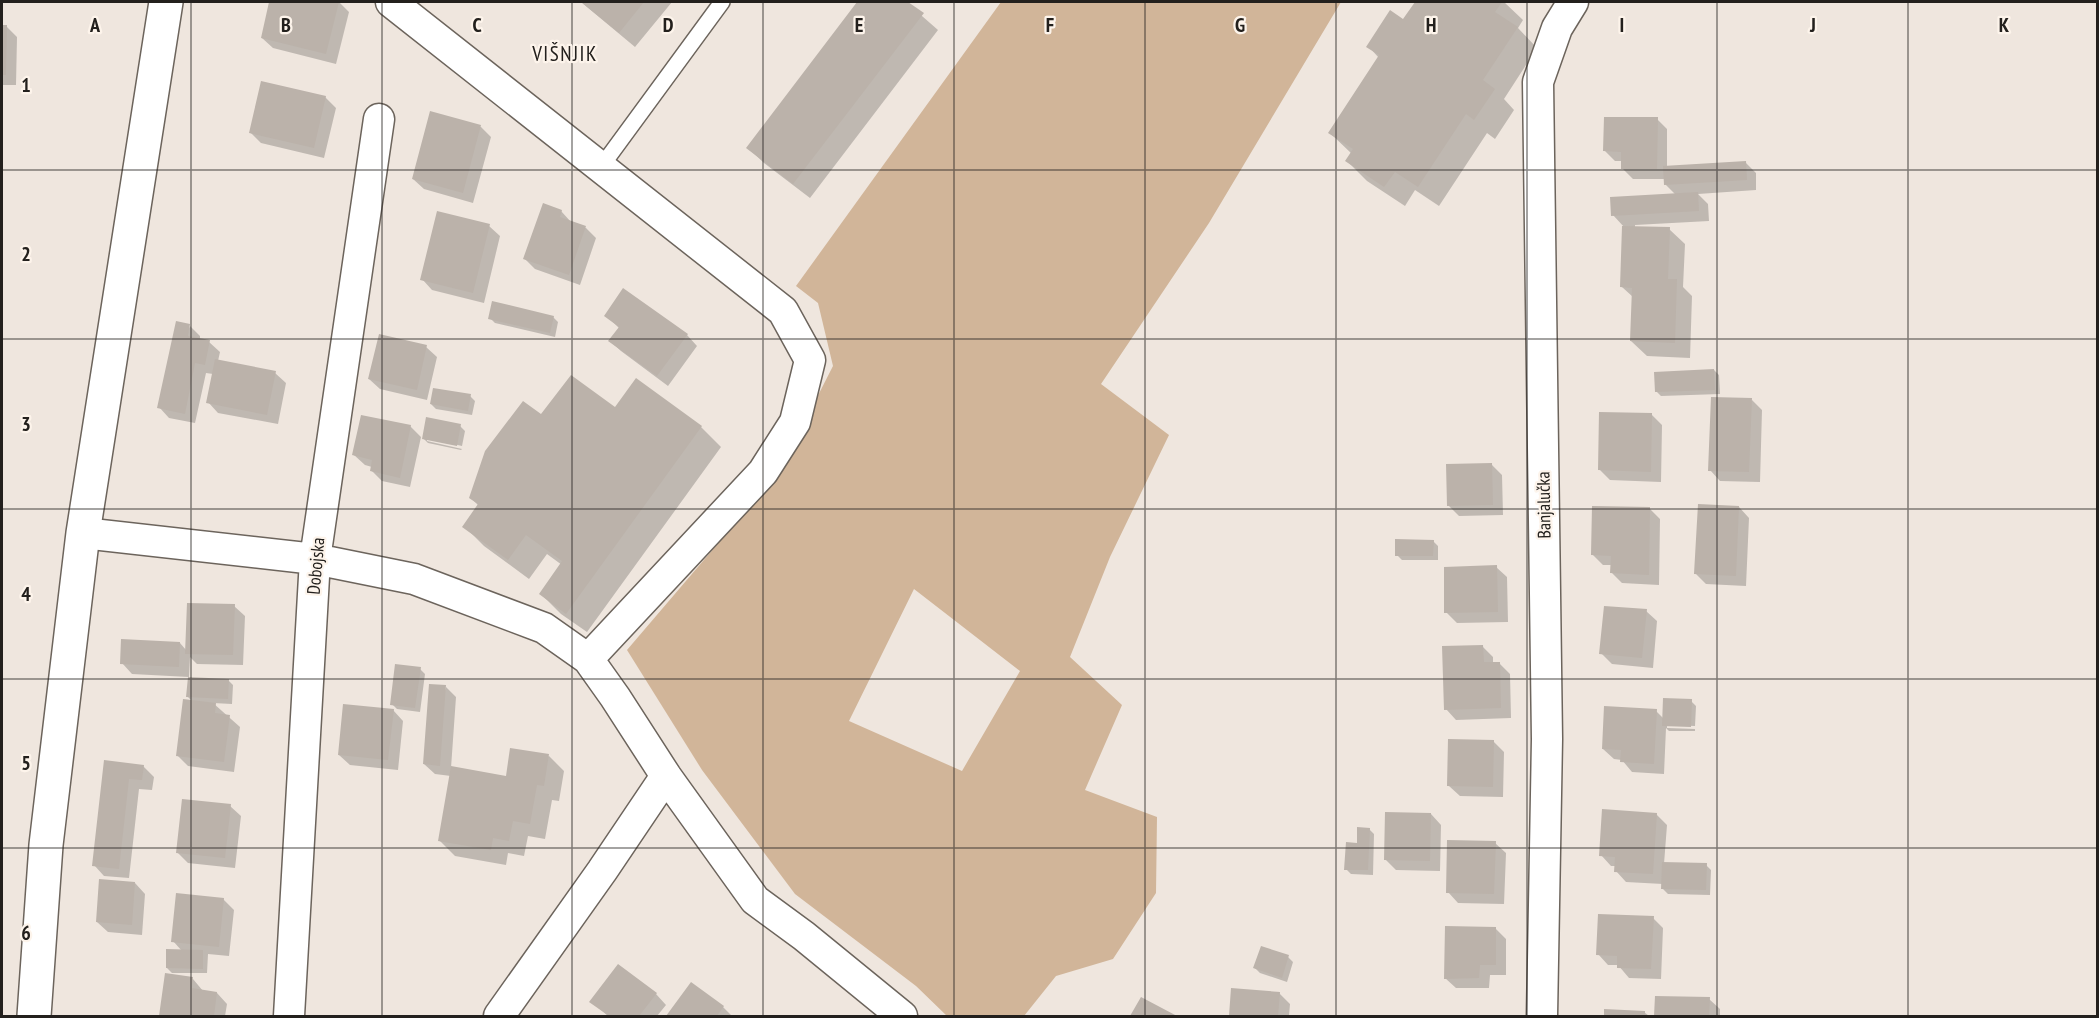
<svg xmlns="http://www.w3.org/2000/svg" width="2099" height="1018" font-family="'PT Sans Narrow',sans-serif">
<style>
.green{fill:#d1b599;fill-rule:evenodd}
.shadow{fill:#0003}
.building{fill:#bbb2aa}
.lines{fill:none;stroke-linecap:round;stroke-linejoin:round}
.service-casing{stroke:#6c645c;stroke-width:18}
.minor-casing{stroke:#6c645c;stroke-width:33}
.secondary-casing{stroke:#6c645c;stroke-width:36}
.service{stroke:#fff;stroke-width:15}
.minor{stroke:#fff;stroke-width:30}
.secondary{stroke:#fff;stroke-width:33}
.grid{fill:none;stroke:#23201d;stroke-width:1.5;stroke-opacity:0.55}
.labels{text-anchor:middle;stroke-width:4.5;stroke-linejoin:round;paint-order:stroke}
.street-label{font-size:18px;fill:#23201d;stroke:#fdf4eb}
.quarter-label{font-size:21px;letter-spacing:1.5px;fill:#23201d;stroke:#fdf4eb}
.grid-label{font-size:20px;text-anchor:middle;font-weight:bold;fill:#23201d;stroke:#fdf4eb;stroke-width:4.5;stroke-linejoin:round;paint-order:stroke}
</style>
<rect width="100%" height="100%" fill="#efe6de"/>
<path class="green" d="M 1001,2 L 1341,2 L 1209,223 L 1101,384 L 1169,435 L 1110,557 L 1070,657 L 1122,705 L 1085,790 L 1157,817 L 1156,893 L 1113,959 L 1056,976 L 1024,1016 L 947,1016 L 916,986 L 795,894 L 702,770 L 627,650 L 779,472 L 833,366 L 818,303 L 796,286 ZM 914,589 L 1020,671 L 962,771 L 849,721 Z"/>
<path class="shadow" d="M 271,2 L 339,2 L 349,12 L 336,64 L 273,48 L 262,38 Z
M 581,2 L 672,2 L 635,47 Z
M 859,2 L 906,2 L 938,30 L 810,198 L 764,163 L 748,148 Z
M 1416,2 L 1504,2 L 1523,20 L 1518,28 L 1537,48 L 1504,99 L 1514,110 L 1495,139 L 1487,133 L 1439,206 L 1415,190 L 1405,206 L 1367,181 L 1347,161 L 1352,154 L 1330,133 L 1379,58 L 1368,46 L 1404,21 Z
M 2,26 L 7,27 L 17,37 L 16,85 L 2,85 Z
M 325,97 L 336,108 L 324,158 L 261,143 L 251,133 Z
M 431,113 L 481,127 L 491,137 L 473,203 L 424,189 L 413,179 Z
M 1657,119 L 1667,129 L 1667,167 L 1745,162 L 1756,173 L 1756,190 L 1698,194 L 1708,204 L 1709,221 L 1635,225 L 1635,228 L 1669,229 L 1685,244 L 1683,287 L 1692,296 L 1690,358 L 1647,356 L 1631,341 L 1633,297 L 1622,287 L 1624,227 L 1613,215 L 1676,195 L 1665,184 L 1665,179 L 1633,179 L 1622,168 L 1622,161 L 1615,161 L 1605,151 Z
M 561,211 L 571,222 L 586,228 L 596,238 L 580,285 L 535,269 L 524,258 Z
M 489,226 L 500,236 L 484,303 L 432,290 L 422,279 Z
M 606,315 L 687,335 L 697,346 L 668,386 L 621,351 L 610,341 L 619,328 Z
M 553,317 L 558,322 L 555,337 L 495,323 L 490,318 Z
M 190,326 L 200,336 L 200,340 L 209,342 L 220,352 L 218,361 L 275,373 L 286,383 L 278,424 L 218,413 L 208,402 L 213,374 L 206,373 L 195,423 L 169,418 L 159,407 Z
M 426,347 L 437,357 L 427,400 L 380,389 L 369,379 Z
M 1714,370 L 1719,375 L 1720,394 L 1661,396 L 1656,391 Z
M 470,396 L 475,401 L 472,415 L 436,409 L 431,404 Z
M 1752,400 L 1762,410 L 1760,482 L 1720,481 L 1710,470 Z
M 616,409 L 701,427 L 721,447 L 587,632 L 561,614 L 541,594 L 562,565 L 547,554 L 529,579 L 484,546 L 464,526 L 479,506 L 470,497 L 541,416 Z
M 1651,414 L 1662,425 L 1661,482 L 1610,480 L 1600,470 Z
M 410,426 L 421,437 L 410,487 L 382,481 L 372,471 L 372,467 L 365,465 L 354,455 Z
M 460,426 L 465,431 L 462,446 L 427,438 L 427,441 L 462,449 L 461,450 L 428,443 L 423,438 Z
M 1492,465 L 1502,475 L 1503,515 L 1459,516 L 1448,505 Z
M 1739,507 L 1749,518 L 1746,586 L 1706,584 L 1696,574 Z
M 1650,509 L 1660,519 L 1659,585 L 1622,583 L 1612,573 L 1612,565 L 1603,565 L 1592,554 Z
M 1433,541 L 1438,546 L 1438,560 L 1402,560 L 1397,555 Z
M 1496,567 L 1507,577 L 1508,622 L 1457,623 L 1446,612 Z
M 234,606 L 245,616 L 243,665 L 197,664 L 190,657 L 189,677 L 132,674 L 122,663 L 180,643 L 186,650 Z
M 1646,611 L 1657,621 L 1653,668 L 1612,664 L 1601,653 Z
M 1482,646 L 1493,657 L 1493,664 L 1499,663 L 1510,674 L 1511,718 L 1456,720 L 1446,709 Z
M 420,669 L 425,674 L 420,712 L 397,709 L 392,704 Z
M 228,680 L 233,685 L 232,704 L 213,703 L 240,727 L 234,772 L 188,766 L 177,755 L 193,702 L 188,697 Z
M 446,687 L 456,697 L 451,768 L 507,778 L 549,756 L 564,771 L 559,801 L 552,800 L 545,839 L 528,836 L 524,856 L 508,853 L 506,865 L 455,856 L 439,840 L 451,776 L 435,774 L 424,764 Z
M 1691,701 L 1696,706 L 1695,726 L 1667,725 L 1667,728 L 1695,729 L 1695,731 L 1669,731 L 1666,728 L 1664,774 L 1632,772 L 1622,760 L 1614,759 L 1603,749 L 1656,711 L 1664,719 Z
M 393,710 L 403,721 L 398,770 L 350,765 L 339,755 Z
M 1493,741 L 1504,752 L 1503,797 L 1460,796 L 1449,786 Z
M 105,762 L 143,766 L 154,777 L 152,790 L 139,789 L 129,878 L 104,876 L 94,865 Z
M 230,806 L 241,816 L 235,868 L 188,863 L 177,852 Z
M 1431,814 L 1441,825 L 1440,871 L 1396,870 L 1385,859 Z
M 1656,814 L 1667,825 L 1664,864 L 1706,865 L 1711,870 L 1710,895 L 1668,894 L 1663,889 L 1663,884 L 1626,882 L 1616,871 L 1616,866 L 1611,866 L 1601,855 Z
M 1369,829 L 1374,834 L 1373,875 L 1351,874 L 1346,869 Z
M 1495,843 L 1506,853 L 1504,904 L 1458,903 L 1448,892 Z
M 135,883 L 145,894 L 142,935 L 108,932 L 97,922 Z
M 223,899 L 234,910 L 229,956 L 208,954 L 207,973 L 172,973 L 167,968 L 182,951 L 173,941 Z
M 1653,918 L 1663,928 L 1661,979 L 1629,978 L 1618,965 L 1608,965 L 1598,954 Z
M 1495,928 L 1506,939 L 1506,975 L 1490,975 L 1489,988 L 1456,988 L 1445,978 Z
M 1288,957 L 1293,962 L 1287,982 L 1260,973 L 1255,968 Z
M 166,975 L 193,979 L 203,991 L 217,993 L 227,1004 L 225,1016 L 160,1016 Z
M 691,984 L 723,1007 L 732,1016 L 668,1016 Z
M 1233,990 L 1279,993 L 1290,1004 L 1289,1016 L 1231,1016 Z
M 656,994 L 666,1005 L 657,1016 L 608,1016 L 591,1001 Z
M 1656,998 L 1709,999 L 1720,1009 L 1720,1016 L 1656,1016 Z
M 1142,999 L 1174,1016 L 1132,1016 Z
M 1605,1011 L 1644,1012 L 1649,1016 L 1605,1016 Z"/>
<path class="building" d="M 269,2 L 339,2 L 326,54 L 261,38 Z
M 581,2 L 644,2 L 619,33 Z
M 857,2 L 908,2 L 924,13 L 793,184 L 746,148 Z
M 1415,2 L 1502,2 L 1495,12 L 1518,27 L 1483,80 L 1495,89 L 1474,120 L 1466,114 L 1418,187 L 1395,172 L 1384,187 L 1345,161 L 1353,149 L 1328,133 L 1379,55 L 1366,47 L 1390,10 L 1403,19 Z
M 2,25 L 7,25 L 6,75 L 2,75 Z
M 261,81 L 326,96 L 314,148 L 249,133 Z
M 430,111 L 481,125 L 463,193 L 412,179 Z
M 1604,117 L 1658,117 L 1657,169 L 1621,169 L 1621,152 L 1603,151 Z
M 1746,161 L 1747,180 L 1664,185 L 1663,166 Z
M 1698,192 L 1699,211 L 1611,216 L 1610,197 Z
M 543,203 L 562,210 L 560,217 L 586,226 L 569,275 L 523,259 Z
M 437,211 L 490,224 L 473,293 L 420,280 Z
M 1622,226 L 1670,227 L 1668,279 L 1677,279 L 1675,343 L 1630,341 L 1632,288 L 1620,287 Z
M 623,288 L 688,334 L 657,376 L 608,341 L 619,327 L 604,316 Z
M 492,301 L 554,316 L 550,333 L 488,319 Z
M 176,321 L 190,324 L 188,336 L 210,340 L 205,365 L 195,363 L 185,414 L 157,408 Z
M 379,334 L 427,345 L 417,390 L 368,379 Z
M 215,359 L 276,371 L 267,415 L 206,403 Z
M 1714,369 L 1715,390 L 1655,392 L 1654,372 Z
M 571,375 L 615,407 L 636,378 L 702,426 L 566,614 L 539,594 L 562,561 L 526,535 L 508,560 L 462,527 L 478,504 L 469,498 L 485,451 L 523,401 L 541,414 Z
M 433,388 L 471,394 L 468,411 L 430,404 Z
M 1711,397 L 1752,398 L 1749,472 L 1708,471 Z
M 1599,412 L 1652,413 L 1651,472 L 1598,470 Z
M 361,415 L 411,425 L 400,478 L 370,471 L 372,460 L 352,455 Z
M 426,417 L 461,424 L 457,446 L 422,439 Z
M 1492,463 L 1493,505 L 1447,506 L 1446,464 Z
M 1698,504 L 1739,506 L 1736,576 L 1694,574 Z
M 1592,506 L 1650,507 L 1649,575 L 1610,573 L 1611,556 L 1591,555 Z
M 1395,539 L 1434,540 L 1433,556 L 1395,556 Z
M 1497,565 L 1498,612 L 1444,613 L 1444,567 Z
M 187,603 L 235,604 L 233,655 L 185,654 Z
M 1604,606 L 1647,609 L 1642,658 L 1599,654 Z
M 121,639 L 180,642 L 179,667 L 120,664 Z
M 1483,645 L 1484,662 L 1500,662 L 1501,708 L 1444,710 L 1442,646 Z
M 395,664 L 421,667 L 415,708 L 390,705 Z
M 188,677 L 229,679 L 228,699 L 186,697 Z
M 429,684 L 446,685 L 440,766 L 423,764 Z
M 1663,698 L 1692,699 L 1691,727 L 1662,726 Z
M 183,699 L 216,703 L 215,713 L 230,715 L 224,762 L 176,756 Z
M 343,704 L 394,709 L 388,760 L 338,755 Z
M 1604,706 L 1657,709 L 1654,764 L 1620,762 L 1621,750 L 1602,749 Z
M 1448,739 L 1494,740 L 1493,787 L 1447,786 Z
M 510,748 L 549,754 L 544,786 L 537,785 L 530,824 L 513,821 L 509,841 L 493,838 L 491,850 L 438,841 L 451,766 L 506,776 Z
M 104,760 L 144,765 L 142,780 L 129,779 L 119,869 L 92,866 Z
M 182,799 L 231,804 L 225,858 L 176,853 Z
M 1602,809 L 1657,813 L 1653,874 L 1614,872 L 1615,857 L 1599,856 Z
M 1385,812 L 1431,813 L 1430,861 L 1384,860 Z
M 1357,827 L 1370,828 L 1368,870 L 1344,870 L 1346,842 L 1357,843 Z
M 1447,840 L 1496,841 L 1494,894 L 1446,893 Z
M 1662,862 L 1707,863 L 1706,890 L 1661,889 Z
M 99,879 L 135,882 L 132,925 L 96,922 Z
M 176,893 L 224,898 L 219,947 L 171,942 Z
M 1598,914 L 1654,916 L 1651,969 L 1617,968 L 1617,956 L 1596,955 Z
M 1445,926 L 1496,927 L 1496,965 L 1480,965 L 1479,978 L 1444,979 Z
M 1261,946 L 1289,955 L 1282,978 L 1253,968 Z
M 166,949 L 203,950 L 203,969 L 166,968 Z
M 618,964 L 657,993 L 639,1016 L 609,1016 L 589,1002 Z
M 165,973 L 193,977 L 192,988 L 217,992 L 214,1016 L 159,1016 Z
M 691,982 L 724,1006 L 717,1016 L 666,1016 Z
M 1231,988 L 1280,992 L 1278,1016 L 1229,1016 Z
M 1655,996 L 1710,997 L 1709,1016 L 1654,1016 Z
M 1141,997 L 1177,1016 L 1130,1016 Z
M 1604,1009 L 1645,1011 L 1645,1016 L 1604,1016 Z"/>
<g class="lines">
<g class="service-casing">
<path id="service" d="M 601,167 L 722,2"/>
</g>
<g class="minor-casing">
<path id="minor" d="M 391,2 L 783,311 L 810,360 L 795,422 L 763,472 L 588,659
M 83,533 L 315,559 L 414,579 L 544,628 L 588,659 L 615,697 L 666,776 L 755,900 L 804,936 L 902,1016
M 289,1016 L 315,559 L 379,119
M 499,1016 L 602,871 L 666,776
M 1542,1016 L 1547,739 L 1538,82 L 1557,28 L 1573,2"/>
</g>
<g class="secondary-casing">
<path id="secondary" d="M 34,1016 L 46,845 L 83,533 L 166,2"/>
</g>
<use href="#service" class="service"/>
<use href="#minor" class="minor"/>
<use href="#secondary" class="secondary"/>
</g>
<path class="grid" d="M 191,2 L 191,1016M 382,2 L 382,1016M 572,2 L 572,1016M 763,2 L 763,1016M 954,2 L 954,1016M 1145,2 L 1145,1016M 1336,2 L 1336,1016M 1527,2 L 1527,1016M 1717,2 L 1717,1016M 1908,2 L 1908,1016M 2,170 L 2098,170M 2,339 L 2098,339M 2,509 L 2098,509M 2,679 L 2098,679M 2,848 L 2098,848"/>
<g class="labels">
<g class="street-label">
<text transform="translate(1544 505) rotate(-91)" y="6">Banjalučka</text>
<text transform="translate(316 566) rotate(-85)" y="6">Dobojska</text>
</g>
<g class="quarter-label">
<text x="565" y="61">VIŠNJIK</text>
</g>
</g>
<g class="grid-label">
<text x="95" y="32">A</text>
<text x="286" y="32">B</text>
<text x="477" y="32">C</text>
<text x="668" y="32">D</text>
<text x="859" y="32">E</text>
<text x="1050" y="32">F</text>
<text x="1240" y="32">G</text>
<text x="1431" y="32">H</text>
<text x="1622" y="32">I</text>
<text x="1813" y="32">J</text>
<text x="2004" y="32">K</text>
<text x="26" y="92">1</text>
<text x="26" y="261">2</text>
<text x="26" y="431">3</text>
<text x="26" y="601">4</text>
<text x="26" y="770">5</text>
<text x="26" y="940">6</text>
</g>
<rect width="2099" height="1018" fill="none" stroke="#23201d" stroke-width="6"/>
</svg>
